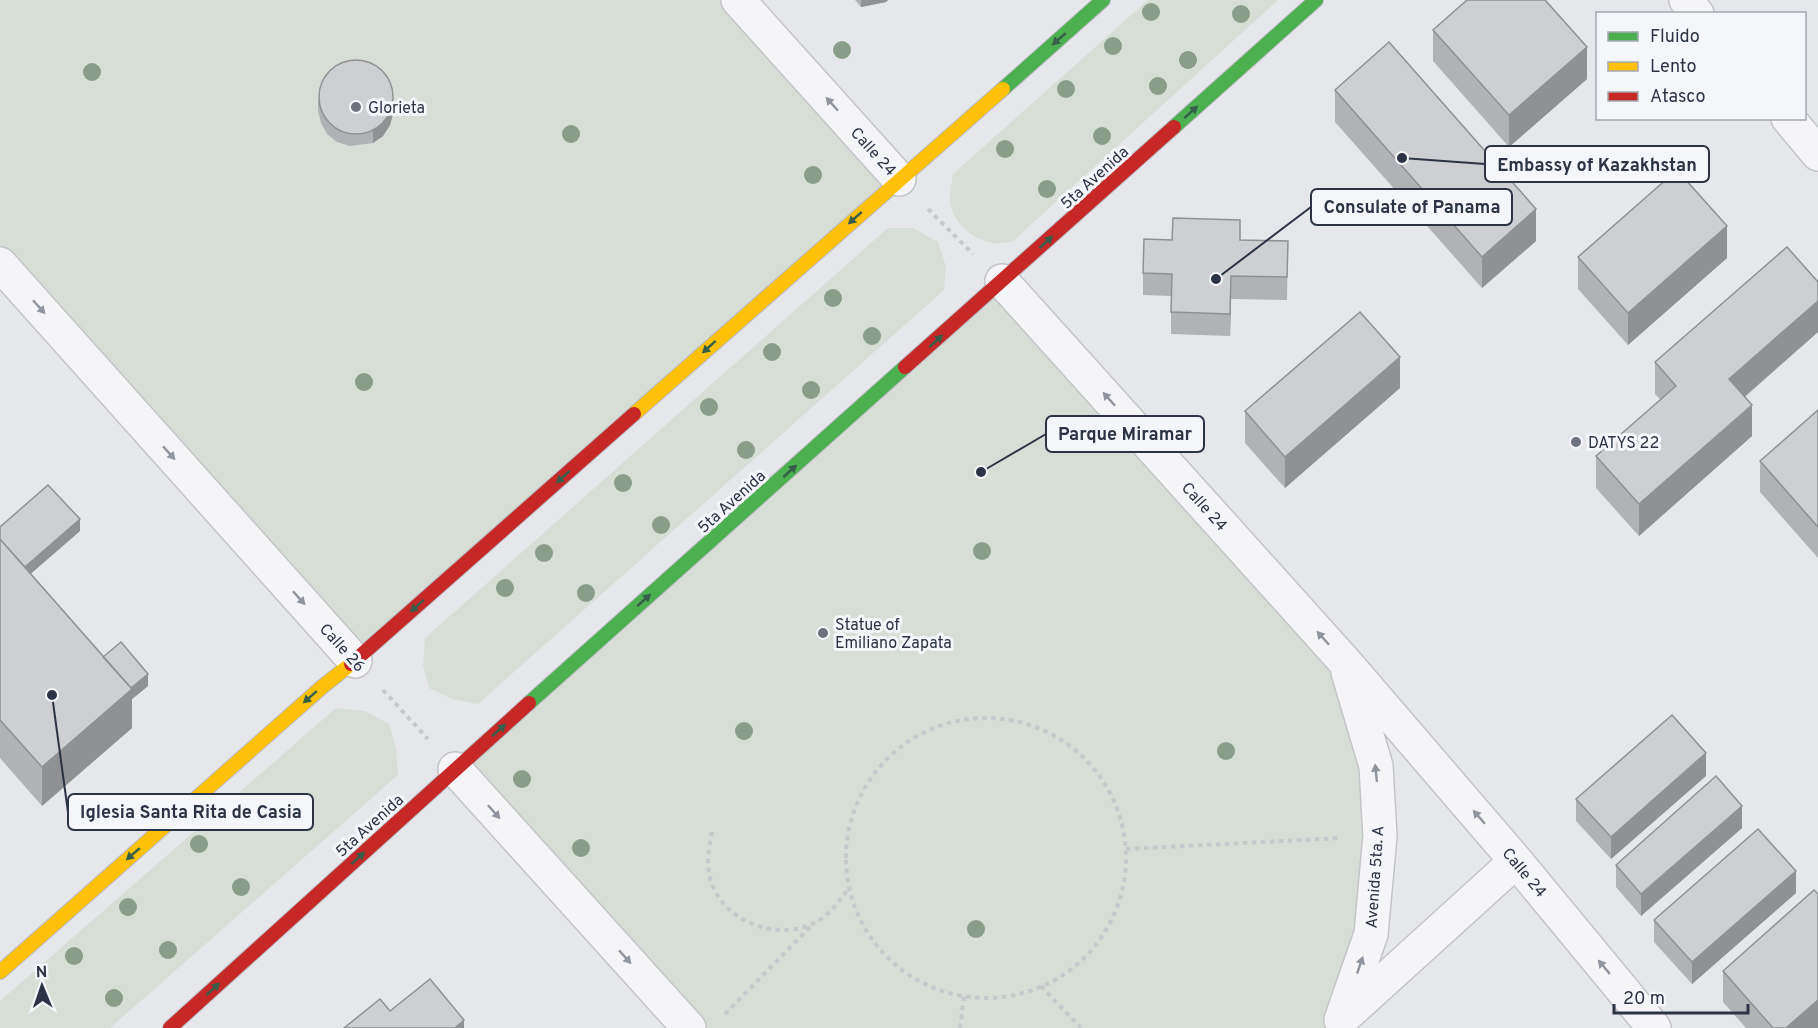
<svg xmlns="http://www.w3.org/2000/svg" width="1818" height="1028" font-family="Overpass,sans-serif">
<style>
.green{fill:#d6ded6}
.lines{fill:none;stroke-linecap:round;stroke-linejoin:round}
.street-casing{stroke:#c4c5c8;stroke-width:36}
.fast-casing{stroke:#b8babf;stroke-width:16}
.slow-casing{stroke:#b8babf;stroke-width:16}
.jam-casing{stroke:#b8babf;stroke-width:16}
.path{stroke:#c7c8cc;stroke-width:4;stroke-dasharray:4.5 4.5;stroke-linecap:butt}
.street{stroke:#f5f5f7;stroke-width:33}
.fast{stroke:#4caf50;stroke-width:14}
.slow{stroke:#ffc107;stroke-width:14}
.jam{stroke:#c62828;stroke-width:14}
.tree{fill:#8a9d88}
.wall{fill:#b1b2b5}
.shaded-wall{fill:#909193}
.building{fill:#cecfd2;stroke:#909193;stroke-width:1.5}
.oneway{fill:#375e48}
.oneway2{fill:#90949e}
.poi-dot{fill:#6c727e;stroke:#f4f6f9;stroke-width:2}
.labels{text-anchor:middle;stroke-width:6;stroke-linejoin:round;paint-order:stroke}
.poi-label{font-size:16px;fill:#2b3344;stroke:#f4f6f9;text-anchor:start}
.street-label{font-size:16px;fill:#2b3344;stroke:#f4f6f9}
.leader{fill:none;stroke:#2b3344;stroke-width:2}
.callout-dot{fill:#2b3344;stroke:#f4f6f9;stroke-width:2}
.callout{fill:#f4f6f9;stroke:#2b3344;stroke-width:2}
.callout-label{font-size:18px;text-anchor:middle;font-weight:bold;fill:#2b3344}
</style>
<rect width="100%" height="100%" fill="#e6e7ea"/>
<path class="green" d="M 0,0 L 738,0 L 899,179 L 355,661 L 0,264 Z
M 1148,0 L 1278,0 L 1012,242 C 1006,242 999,244 993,243 C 972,240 950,220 950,198 C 950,190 952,182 953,174 Z
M 888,228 L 913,228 L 938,242 L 946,267 L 944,290 L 478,704 L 452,699 L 429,688 L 423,665 L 425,638 Z
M 1002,281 L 1345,662 L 1380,836 L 1333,1028 L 689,1028 L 455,769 Z
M 336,708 L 365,711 L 389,724 L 396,748 L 398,775 L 110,1028 L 0,1028 L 0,1001 Z"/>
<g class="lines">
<g class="street-casing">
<path id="street" d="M 738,0 L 899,179
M 1686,0 L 1697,14
M 1788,118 L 1818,154
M 0,264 L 355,661
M 1002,281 L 1345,662 L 1516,861 L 1654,1028
M 455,769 L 689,1028
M 1344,1017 L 1516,861
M 1341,1020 L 1371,934 L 1380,836 L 1376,766 L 1348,672"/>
</g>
<g class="fast-casing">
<path id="fast" d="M 1003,89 L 1103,0
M 1174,127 L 1316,0
M 529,703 L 905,367"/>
</g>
<g class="slow-casing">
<path id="slow" d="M 634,414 L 1003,89
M 0,972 L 322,687 L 351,664"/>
</g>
<g class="jam-casing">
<path id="jam" d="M 905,367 L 1174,127
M 351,664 L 634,414
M 170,1028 L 529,703"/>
</g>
<path class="path" d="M 928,209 L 973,254
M 383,690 L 428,739
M846 858a140 140 0 1 1 280 0a140 140 0 1 1-280 0Z
M 712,832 C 709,848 706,862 710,878 C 721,920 773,941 812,924 C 828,917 838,903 848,889
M 1126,849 L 1341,838
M 1041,986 L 1081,1028
M 725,1014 L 812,925
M 960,1028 L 964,996"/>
<use href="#street" class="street"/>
<use href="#fast" class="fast"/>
<use href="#slow" class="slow"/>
<use href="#jam" class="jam"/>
</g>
<g class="tree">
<circle cx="1151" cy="12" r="9"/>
<circle cx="1241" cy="14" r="9"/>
<circle cx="1113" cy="46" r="9"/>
<circle cx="842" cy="50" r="9"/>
<circle cx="1188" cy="60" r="9"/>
<circle cx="92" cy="72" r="9"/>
<circle cx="1158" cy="86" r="9"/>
<circle cx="1066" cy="89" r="9"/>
<circle cx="571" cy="134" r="9"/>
<circle cx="1102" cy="136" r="9"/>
<circle cx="1005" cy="149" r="9"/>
<circle cx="813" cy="175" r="9"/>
<circle cx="1047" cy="189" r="9"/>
<circle cx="833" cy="298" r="9"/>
<circle cx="872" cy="336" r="9"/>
<circle cx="772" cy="352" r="9"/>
<circle cx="364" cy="382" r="9"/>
<circle cx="811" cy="390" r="9"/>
<circle cx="709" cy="407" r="9"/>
<circle cx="746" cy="450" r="9"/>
<circle cx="623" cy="483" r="9"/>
<circle cx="661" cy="525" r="9"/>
<circle cx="982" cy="551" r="9"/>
<circle cx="544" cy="553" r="9"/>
<circle cx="505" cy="588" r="9"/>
<circle cx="586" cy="593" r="9"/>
<circle cx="744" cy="731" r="9"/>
<circle cx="1226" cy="751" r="9"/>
<circle cx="522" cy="779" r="9"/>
<circle cx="199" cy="844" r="9"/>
<circle cx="581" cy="848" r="9"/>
<circle cx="241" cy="887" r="9"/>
<circle cx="128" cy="907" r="9"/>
<circle cx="976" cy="929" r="9"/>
<circle cx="168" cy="950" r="9"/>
<circle cx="74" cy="956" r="9"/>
<circle cx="114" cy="998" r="9"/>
</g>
<path class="wall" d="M 855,0 L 888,0 L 886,2 L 861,7 Z
M 1433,30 L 1587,79 L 1509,147 L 1433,61 Z
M 1335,90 L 1536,241 L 1482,288 L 1335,122 Z
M 318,100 L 393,114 L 390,125 L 383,136 L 373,143 L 350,146 L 337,142 L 327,134 L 321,123 L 318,111 Z
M 1240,240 L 1288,241 L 1287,300 L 1231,299 L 1230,336 L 1171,334 L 1171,296 L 1143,295 L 1143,273 Z
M 1578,257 L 1727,258 L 1628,345 L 1578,289 Z
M 1818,282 L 1818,332 L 1745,397 L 1752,436 L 1639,536 L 1596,488 L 1596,456 L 1661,400 L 1655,394 L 1655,362 Z
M 1400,388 L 1285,488 L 1245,443 L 1245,411 Z
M 1818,410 L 1818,558 L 1760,492 L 1760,461 Z
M 0,527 L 80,531 L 30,574 L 103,657 L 148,686 L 132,699 L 132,728 L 42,806 L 0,758 Z
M 1706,776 L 1611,859 L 1576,821 L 1576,799 Z
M 1742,828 L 1641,916 L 1616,887 L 1616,865 Z
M 1796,893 L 1692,984 L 1654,942 L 1654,920 Z
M 1723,971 L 1818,1028 L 1746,1028 L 1723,1002 Z"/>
<path class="shaded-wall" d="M 861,0 L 888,0 L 886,2 L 861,7 Z
M 1587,47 L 1587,79 L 1509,147 L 1509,115 Z
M 393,102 L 393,114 L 390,125 L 383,136 L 373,143 L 373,131 Z
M 1536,209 L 1536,241 L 1482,288 L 1482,257 Z
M 1727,226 L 1727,258 L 1628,345 L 1628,313 Z
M 1231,276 L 1231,299 L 1230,336 L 1230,314 Z
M 1818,301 L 1818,332 L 1729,410 L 1729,379 Z
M 1400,357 L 1400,388 L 1285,488 L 1285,457 Z
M 1752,405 L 1752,436 L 1639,536 L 1639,504 Z
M 80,519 L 80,531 L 11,591 L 11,579 Z
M 148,674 L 148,686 L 132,699 L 132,728 L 42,806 L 42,767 L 117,699 Z
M 1706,753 L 1706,776 L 1611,859 L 1611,837 Z
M 1742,806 L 1742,828 L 1641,916 L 1641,894 Z
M 1796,871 L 1796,893 L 1692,984 L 1692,962 Z
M 1818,1000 L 1818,1028 L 1786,1028 Z
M 464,1020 L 464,1028 L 455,1028 Z"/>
<path class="building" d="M 1467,0 L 1545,0 L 1587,47 L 1509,115 L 1433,30 Z
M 1389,42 L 1536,209 L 1482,257 L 1335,90 Z
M319 97a37 37 0 1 1 74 0a37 37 0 1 1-74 0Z
M 1677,170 L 1727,226 L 1628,313 L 1578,257 Z
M 1173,218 L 1240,220 L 1240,240 L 1288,241 L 1287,277 L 1231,276 L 1230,314 L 1171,312 L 1172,274 L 1143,273 L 1144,239 L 1172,240 Z
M 1787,247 L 1818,282 L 1818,301 L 1729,379 L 1752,405 L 1639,504 L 1596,456 L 1676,386 L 1655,362 Z
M 1360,312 L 1400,357 L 1285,457 L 1245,411 Z
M 1818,410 L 1818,527 L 1760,461 Z
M 48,485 L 80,519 L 25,567 L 0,539 L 0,527 Z
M 0,539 L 132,689 L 42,767 L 0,720 Z
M 121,642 L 148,674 L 131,688 L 103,657 Z
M 1672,715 L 1706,753 L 1611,837 L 1576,799 Z
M 1716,776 L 1742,806 L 1641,894 L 1616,865 Z
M 1758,829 L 1796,871 L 1692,962 L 1654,920 Z
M 1814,890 L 1818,894 L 1818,1000 L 1786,1028 L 1773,1028 L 1723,971 Z
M 430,979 L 464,1020 L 455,1028 L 344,1028 L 380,999 L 390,1011 Z"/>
<defs><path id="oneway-solid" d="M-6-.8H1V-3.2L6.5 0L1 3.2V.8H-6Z" transform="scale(1.5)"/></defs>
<g class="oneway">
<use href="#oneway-solid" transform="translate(1059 39) rotate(139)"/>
<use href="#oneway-solid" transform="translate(1191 112) rotate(-42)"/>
<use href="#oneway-solid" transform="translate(855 218) rotate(138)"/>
<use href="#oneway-solid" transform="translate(1046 242) rotate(-42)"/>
<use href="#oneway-solid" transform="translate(936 341) rotate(-42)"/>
<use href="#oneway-solid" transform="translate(709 347) rotate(138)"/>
<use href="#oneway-solid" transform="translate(790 471) rotate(-42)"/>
<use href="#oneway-solid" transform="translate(563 477) rotate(138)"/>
<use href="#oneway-solid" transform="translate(644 600) rotate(-42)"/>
<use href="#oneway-solid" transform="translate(417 606) rotate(138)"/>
<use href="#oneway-solid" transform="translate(310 697) rotate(139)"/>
<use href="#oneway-solid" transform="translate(499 730) rotate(-42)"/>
<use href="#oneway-solid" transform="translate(133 854) rotate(139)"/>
<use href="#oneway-solid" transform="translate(358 858) rotate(-42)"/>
<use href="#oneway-solid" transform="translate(213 989) rotate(-42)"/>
</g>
<g class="oneway2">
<use href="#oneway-solid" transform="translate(832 104) rotate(-132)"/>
<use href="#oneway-solid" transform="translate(39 307) rotate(48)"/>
<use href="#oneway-solid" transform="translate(1109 399) rotate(-132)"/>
<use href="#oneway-solid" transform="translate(169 453) rotate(48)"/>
<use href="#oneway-solid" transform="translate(299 598) rotate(48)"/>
<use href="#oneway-solid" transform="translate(1323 638) rotate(-132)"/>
<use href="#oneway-solid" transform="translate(1376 773) rotate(-96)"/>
<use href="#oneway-solid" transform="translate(494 812) rotate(48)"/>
<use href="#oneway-solid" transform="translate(1479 817) rotate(-131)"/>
<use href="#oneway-solid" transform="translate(625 957) rotate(48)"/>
<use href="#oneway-solid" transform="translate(1360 965) rotate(-71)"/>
<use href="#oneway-solid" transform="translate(1604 967) rotate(-130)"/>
</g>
<g class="poi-dot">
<circle cx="356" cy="107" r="6"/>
<circle cx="1576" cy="442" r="6"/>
<circle cx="823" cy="633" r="6"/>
</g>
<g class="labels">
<g class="poi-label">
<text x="368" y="113">Glorieta</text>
<text x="1588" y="448">DATYS 22</text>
<text x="835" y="630">Statue of<tspan x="835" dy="18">Emiliano Zapata</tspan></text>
</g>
<g class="street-label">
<text transform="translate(874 151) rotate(48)" y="6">Calle 24</text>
<text transform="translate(1094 177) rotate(-42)" y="6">5ta Avenida</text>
<text transform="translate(731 501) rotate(-42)" y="6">5ta Avenida</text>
<text transform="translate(1205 506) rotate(48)" y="6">Calle 24</text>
<text transform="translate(343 647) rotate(48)" y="6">Calle 26</text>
<text transform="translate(369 825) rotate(-42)" y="6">5ta Avenida</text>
<text transform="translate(1525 872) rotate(50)" y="6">Calle 24</text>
<text transform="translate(1374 877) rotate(-86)" y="6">Avenida 5ta. A</text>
</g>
</g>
<path class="leader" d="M1402 158L1485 164M1216 279L1311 207M981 472L1046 434M52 695L68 812"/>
<g class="callout-dot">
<circle cx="1402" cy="158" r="6"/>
<circle cx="1216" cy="279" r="6"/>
<circle cx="981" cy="472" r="6"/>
<circle cx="52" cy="695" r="6"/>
</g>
<g class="callout">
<rect x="1485" y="146" width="224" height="36" rx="6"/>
<rect x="1311" y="189" width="201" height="36" rx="6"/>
<rect x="1046" y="416" width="158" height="36" rx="6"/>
<rect x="68" y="794" width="245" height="36" rx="6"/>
</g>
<g class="callout-label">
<text x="1597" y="171">Embassy of Kazakhstan</text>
<text x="1412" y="213">Consulate of Panama</text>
<text x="1125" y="440">Parque Miramar</text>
<text x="191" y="818">Iglesia Santa Rita de Casia</text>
</g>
<rect x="1596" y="12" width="210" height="108" fill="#f4f6f9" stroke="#a4a8b1" stroke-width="1.5"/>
<rect x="1608" y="32" width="30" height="9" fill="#4caf50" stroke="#a4a8b1" stroke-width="1.5"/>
<text x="1650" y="42" font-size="18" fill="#2b3344">Fluido</text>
<rect x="1608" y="62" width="30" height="9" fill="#ffc107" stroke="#a4a8b1" stroke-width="1.5"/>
<text x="1650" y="72" font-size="18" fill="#2b3344">Lento</text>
<rect x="1608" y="92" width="30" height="9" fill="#c62828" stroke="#a4a8b1" stroke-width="1.5"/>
<text x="1650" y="102" font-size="18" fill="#2b3344">Atasco</text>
<g transform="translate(42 986) rotate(358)" stroke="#f4f6f9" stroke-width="4.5" paint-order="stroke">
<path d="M0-4.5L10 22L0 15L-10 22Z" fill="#2b3344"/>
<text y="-9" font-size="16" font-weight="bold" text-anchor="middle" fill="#2b3344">N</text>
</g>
<path d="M1614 1004v9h134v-9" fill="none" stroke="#2b3344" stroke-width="3"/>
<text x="1623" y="1004" font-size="18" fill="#2b3344" stroke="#f4f6f9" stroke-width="4.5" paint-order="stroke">20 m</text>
</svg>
